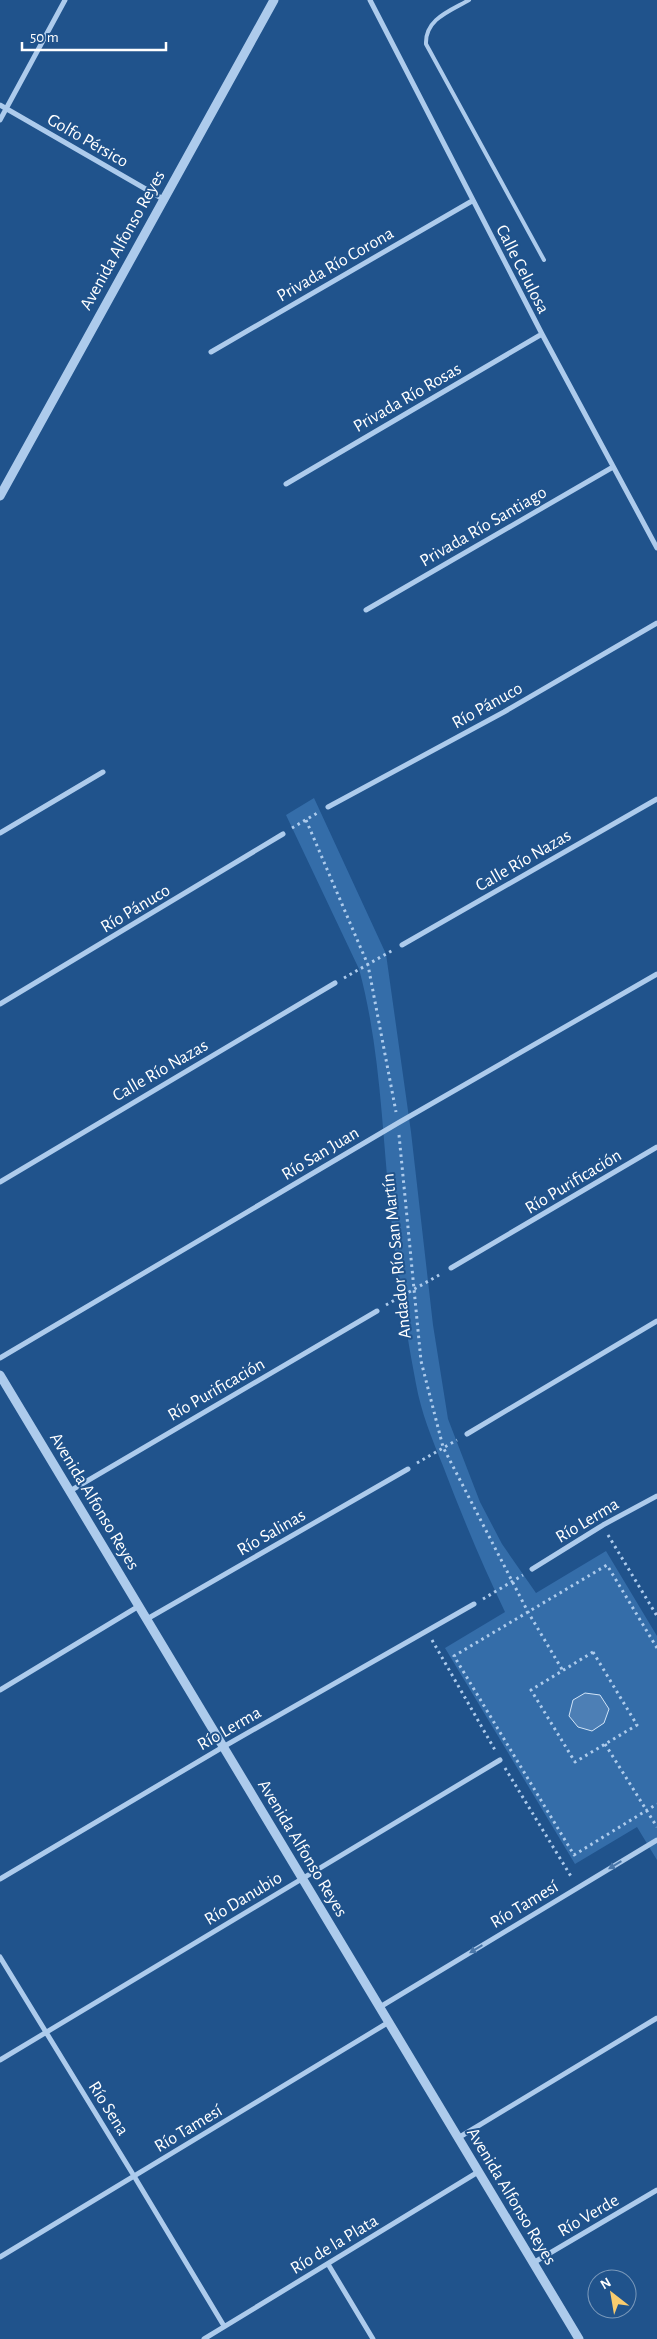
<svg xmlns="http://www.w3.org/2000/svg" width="657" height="2339" font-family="'Alegreya Sans',sans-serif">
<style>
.green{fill:#346da9}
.building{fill:#4d7fb5;stroke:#d2e5f8}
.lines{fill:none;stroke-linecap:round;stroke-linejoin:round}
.path{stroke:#adcbec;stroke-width:3;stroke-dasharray:2.5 4;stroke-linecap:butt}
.service{stroke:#adcbec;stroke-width:4}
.minor{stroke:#adcbec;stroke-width:5}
.tertiary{stroke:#adcbec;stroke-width:9}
.oneway{fill:#4a77a9}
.labels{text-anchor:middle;stroke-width:4;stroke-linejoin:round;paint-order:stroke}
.street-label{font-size:18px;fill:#fff;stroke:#20538c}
</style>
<rect width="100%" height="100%" fill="#20538c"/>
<path class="green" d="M 314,798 L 386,954 L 411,1132 L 433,1325 L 448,1419 L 480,1502 L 502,1544 L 536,1593 L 606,1551 L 657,1636 L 657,1860 L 637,1827 L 575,1864 L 445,1648 L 505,1612 C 482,1564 462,1516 443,1466 C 432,1439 421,1412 416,1384 C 405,1326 396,1267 390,1208 C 382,1129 380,1046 359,969 L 286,815 Z"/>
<path class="building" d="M 585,1693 L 600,1695 L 609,1709 L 604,1723 L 592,1731 L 578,1727 L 569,1716 L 573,1700 Z"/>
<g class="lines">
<path class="path" d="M 306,820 L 368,965 L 396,1112
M 292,828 L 319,812
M 344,978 L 393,950
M 399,1135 L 421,1361 L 443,1447 L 528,1612 L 563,1671
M 386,1305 L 441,1274
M 417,1463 L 457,1440
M 608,1535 L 657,1616
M 483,1599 L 523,1575
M 432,1640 L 495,1750
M 657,1648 L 607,1565 L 454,1656 L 574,1855 L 657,1804
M 593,1652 L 637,1725 L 575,1762 L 531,1690 Z
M 605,1744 L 657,1827
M 505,1768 L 572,1878"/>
<path class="service" d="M 469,0 C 450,11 425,19 426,44 L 544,260"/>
<path class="minor" d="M 370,0 L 542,334 L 657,548
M 0,105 L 163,199
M 0,120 L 65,0
M 211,352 L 472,201
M 286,484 L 542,334
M 366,610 L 613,467
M 328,807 L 504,712 L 657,623
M 0,833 L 103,772
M 402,945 L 657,799
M 0,1004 L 283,834
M 0,1182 L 335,983
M 451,1268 L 657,1147
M 0,1358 L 398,1123 L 657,974
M 467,1434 L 657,1321
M 70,1491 L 377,1311
M 532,1569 L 603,1525 L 657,1496
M 147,1619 L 408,1469
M 0,1690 L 139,1606
M 0,1879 L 223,1747 L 474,1604
M 0,1957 L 134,2176 L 224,2326
M 380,2007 L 657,1840
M 0,2060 L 500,1760
M 458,2138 L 657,2018
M 0,2257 L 389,2022
M 533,2263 L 657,2190
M 328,2264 L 373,2339
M 204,2339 L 478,2172"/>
<path class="tertiary" d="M 0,496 L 274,0
M 0,1375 L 579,2339"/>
</g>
<defs><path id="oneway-solid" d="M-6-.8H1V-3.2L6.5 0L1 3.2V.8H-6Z" transform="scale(1.25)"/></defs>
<g class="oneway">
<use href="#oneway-solid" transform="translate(615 1865) rotate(149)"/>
<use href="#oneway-solid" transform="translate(476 1949) rotate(149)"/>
</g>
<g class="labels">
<g class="street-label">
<text transform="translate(88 140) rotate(30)" y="6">Golfo Pérsico</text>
<text transform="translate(122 240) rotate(-61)" y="6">Avenida Alfonso Reyes</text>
<text transform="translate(335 264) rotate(-30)" y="6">Privada Río Corona</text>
<text transform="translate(523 269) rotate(63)" y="6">Calle Celulosa</text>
<text transform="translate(407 397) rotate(-30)" y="6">Privada Río Rosas</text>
<text transform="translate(483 526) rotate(-30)" y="6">Privada Río Santiago</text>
<text transform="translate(487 705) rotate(-29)" y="6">Río Pánuco</text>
<text transform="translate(523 860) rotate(-30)" y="6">Calle Río Nazas</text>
<text transform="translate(135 908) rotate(-31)" y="6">Río Pánuco</text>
<text transform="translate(160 1070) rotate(-30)" y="6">Calle Río Nazas</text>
<text transform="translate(320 1153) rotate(-31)" y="6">Río San Juan</text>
<text transform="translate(573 1181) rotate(-31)" y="6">Río Purificación</text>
<text transform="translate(396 1256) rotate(-96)" y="6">Andador Río San Martín</text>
<text transform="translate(216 1389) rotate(-30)" y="6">Río Purificación</text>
<text transform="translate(95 1501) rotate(59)" y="6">Avenida Alfonso Reyes</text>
<text transform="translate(587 1520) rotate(-31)" y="6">Río Lerma</text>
<text transform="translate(271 1532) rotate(-30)" y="6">Río Salinas</text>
<text transform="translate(229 1728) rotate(-30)" y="6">Río Lerma</text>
<text transform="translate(303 1848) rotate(59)" y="6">Avenida Alfonso Reyes</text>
<text transform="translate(243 1898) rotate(-31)" y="6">Río Danubio</text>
<text transform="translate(524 1904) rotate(-31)" y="6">Río Tamesí</text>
<text transform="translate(109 2108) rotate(58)" y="6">Río Sena</text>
<text transform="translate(188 2128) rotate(-31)" y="6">Río Tamesí</text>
<text transform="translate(512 2196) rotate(59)" y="6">Avenida Alfonso Reyes</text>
<text transform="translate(588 2215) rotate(-30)" y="6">Río Verde</text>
<text transform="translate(334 2244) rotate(-31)" y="6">Río de la Plata</text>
</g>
</g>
<g transform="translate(612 2294) rotate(329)"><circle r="24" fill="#20538c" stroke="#7998ba"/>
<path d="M0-4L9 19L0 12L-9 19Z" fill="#f9cc6e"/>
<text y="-8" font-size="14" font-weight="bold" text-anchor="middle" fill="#ffffff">N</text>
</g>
<path d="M22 42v8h144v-8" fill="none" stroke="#ffffff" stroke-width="2.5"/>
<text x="30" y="42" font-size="15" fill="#ffffff" stroke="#20538c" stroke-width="4" paint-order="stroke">50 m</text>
</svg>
